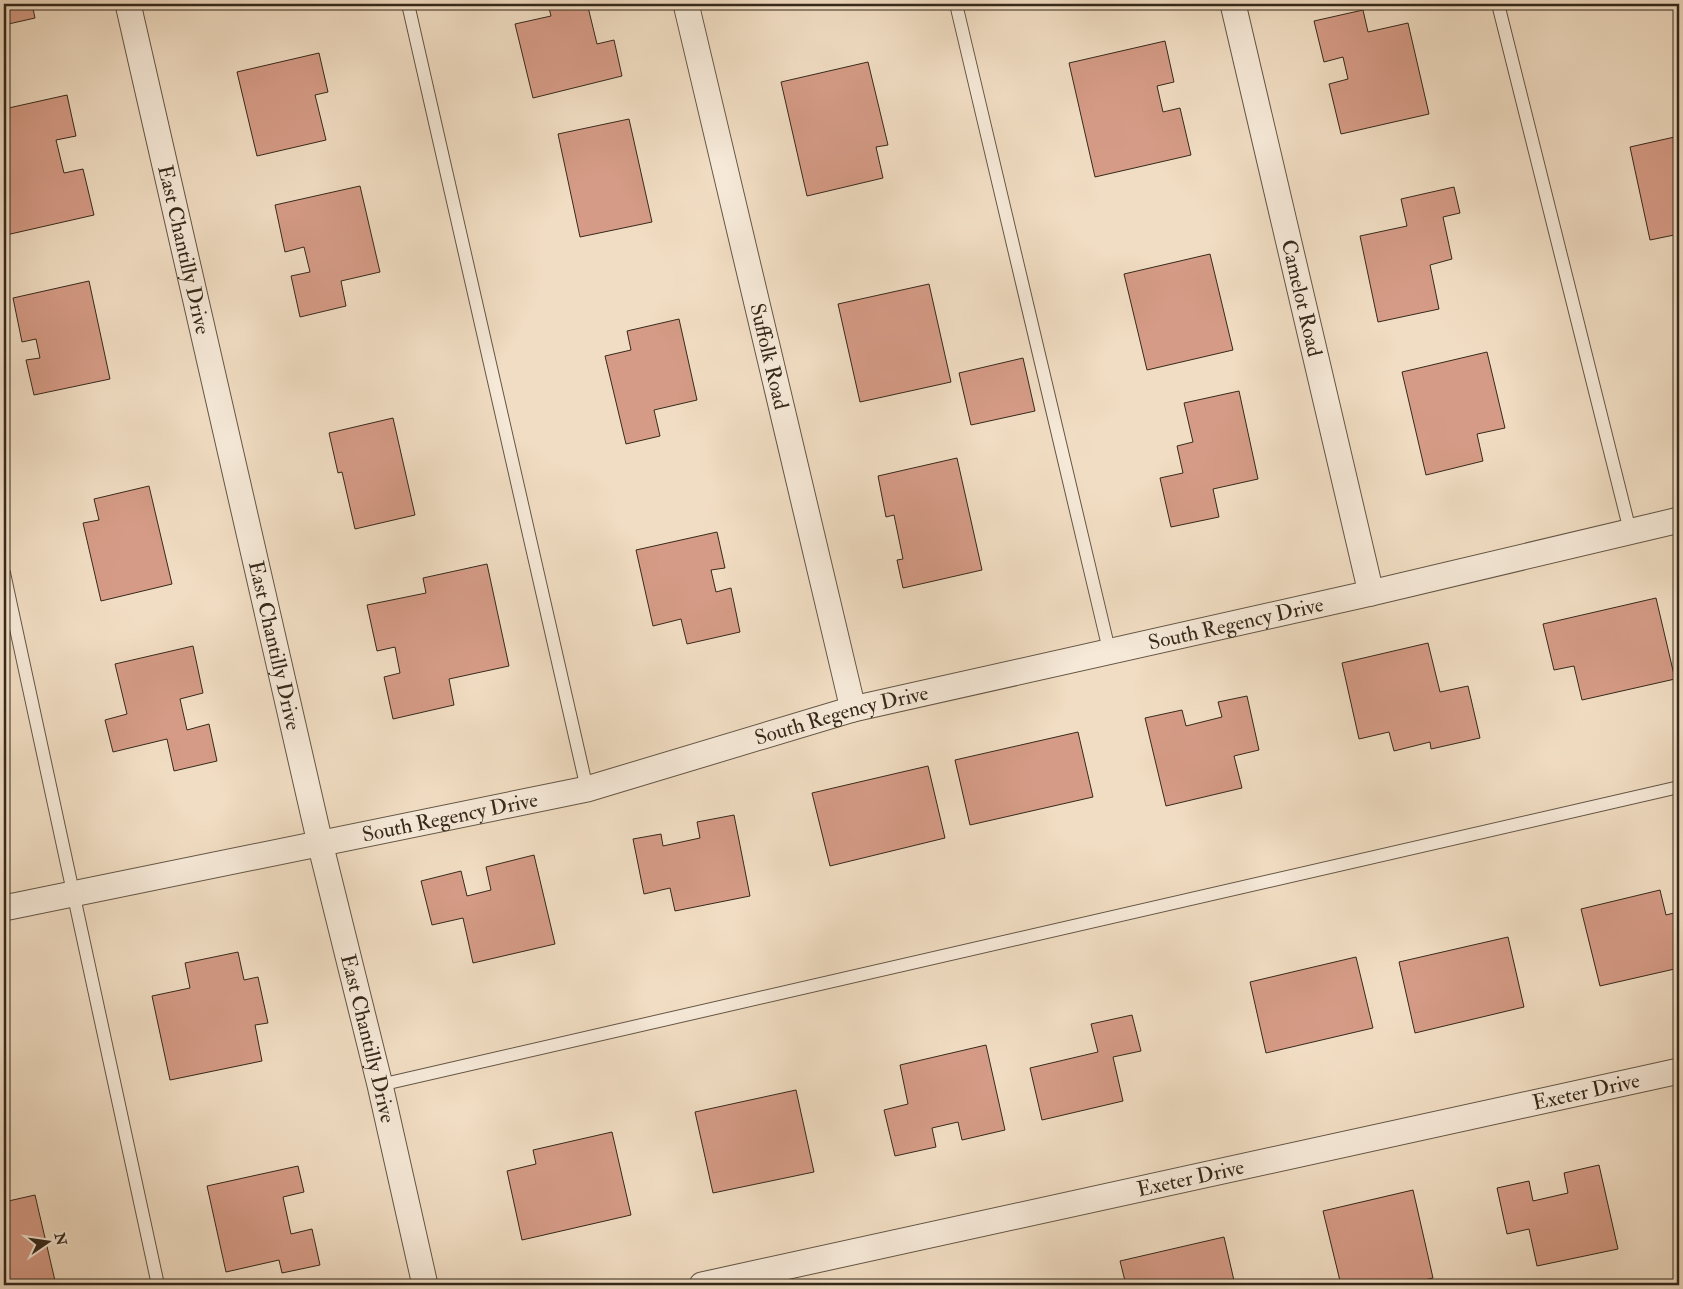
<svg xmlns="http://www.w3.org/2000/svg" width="1683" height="1289" font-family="'IM FELL Double Pica',serif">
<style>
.building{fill:#d59b86;stroke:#35291b}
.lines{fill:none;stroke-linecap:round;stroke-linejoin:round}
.service-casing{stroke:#645645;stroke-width:14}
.minor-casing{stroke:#645645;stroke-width:27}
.service{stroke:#f6e9d8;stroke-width:12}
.minor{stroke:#f6e9d8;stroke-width:25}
.labels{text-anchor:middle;stroke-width:4;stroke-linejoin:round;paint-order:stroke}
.street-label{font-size:21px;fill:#35291b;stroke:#f6e9d8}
</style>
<rect width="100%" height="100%" fill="#f1ddc3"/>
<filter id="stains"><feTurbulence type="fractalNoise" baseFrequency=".004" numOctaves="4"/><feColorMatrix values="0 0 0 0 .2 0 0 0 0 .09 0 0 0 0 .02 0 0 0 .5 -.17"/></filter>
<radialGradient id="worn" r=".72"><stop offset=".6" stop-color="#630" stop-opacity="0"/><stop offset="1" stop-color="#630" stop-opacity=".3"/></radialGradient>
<path class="building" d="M 4,4 L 32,4 L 35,18 L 4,25 Z
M 548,4 L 600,4 L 588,7 L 597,44 L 614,40 L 622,76 L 533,98 L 515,24 L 551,16 Z
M 1363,10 L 1368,32 L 1408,23 L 1429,114 L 1341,134 L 1329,84 L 1348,79 L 1343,57 L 1324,62 L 1314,21 Z
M 1165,41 L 1174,82 L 1157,86 L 1163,112 L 1180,108 L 1191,155 L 1095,177 L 1069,63 Z
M 319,53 L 328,92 L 315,95 L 326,140 L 257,156 L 237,72 Z
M 868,62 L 888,145 L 876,147 L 883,178 L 807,196 L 781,82 Z
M 67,95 L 76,136 L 56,140 L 64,173 L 83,169 L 94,215 L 6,235 L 4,222 L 4,109 Z
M 629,119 L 652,222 L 580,237 L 558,134 Z
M 1679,136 L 1679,234 L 1650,240 L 1630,147 Z
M 360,186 L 380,272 L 341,281 L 346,306 L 300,317 L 291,276 L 310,272 L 304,247 L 285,252 L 275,205 Z
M 1454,187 L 1460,213 L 1443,217 L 1452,259 L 1430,265 L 1439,309 L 1378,322 L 1360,236 L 1407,226 L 1401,199 Z
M 1210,254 L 1233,350 L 1147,370 L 1124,274 Z
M 89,281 L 110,379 L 34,395 L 26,360 L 40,358 L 36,339 L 22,342 L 13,298 Z
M 929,284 L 951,382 L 860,402 L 838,304 Z
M 679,319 L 697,400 L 654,410 L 660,436 L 626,444 L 605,356 L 631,350 L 627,331 Z
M 1487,352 L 1505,428 L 1477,434 L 1483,461 L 1426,475 L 1402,372 Z
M 1023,358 L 1035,411 L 971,425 L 959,373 Z
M 1239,391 L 1258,479 L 1213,489 L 1219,517 L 1171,527 L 1160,478 L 1183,473 L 1177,446 L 1193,442 L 1184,403 Z
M 393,418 L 415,515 L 355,529 L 342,472 L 338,473 L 329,433 Z
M 957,458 L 982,570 L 903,588 L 897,560 L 903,559 L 894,515 L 886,517 L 878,476 Z
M 149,486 L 172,584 L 101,601 L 83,523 L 99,520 L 94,499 Z
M 717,532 L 725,568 L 711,570 L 716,592 L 731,588 L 740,632 L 687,644 L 681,619 L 653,626 L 636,550 Z
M 487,564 L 509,666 L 449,679 L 454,705 L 393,719 L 384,677 L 400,673 L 395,647 L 377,651 L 367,605 L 426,593 L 423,578 Z
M 1656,598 L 1675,679 L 1582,700 L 1574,666 L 1554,670 L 1543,624 Z
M 1428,643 L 1440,692 L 1468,686 L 1480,738 L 1431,749 L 1430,742 L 1394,751 L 1389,732 L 1359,739 L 1342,663 Z
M 193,646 L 203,693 L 180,699 L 187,730 L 209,724 L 217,761 L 174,771 L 167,739 L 113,752 L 105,720 L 127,714 L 115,664 Z
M 1247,696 L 1259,750 L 1234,756 L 1242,788 L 1166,806 L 1145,718 L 1182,710 L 1186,726 L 1222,717 L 1218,702 Z
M 1078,732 L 1093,797 L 970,825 L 955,760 Z
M 928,766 L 945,838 L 830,866 L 812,793 Z
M 734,815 L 750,896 L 675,911 L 670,888 L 644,894 L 633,839 L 661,834 L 663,846 L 700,838 L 697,822 Z
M 534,855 L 555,944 L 473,963 L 463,918 L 432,925 L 421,881 L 461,871 L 467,896 L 491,890 L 486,867 Z
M 1660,890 L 1666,915 L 1674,913 L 1679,934 L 1679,968 L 1600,986 L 1581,909 Z
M 1508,937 L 1524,1007 L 1415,1033 L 1399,962 Z
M 238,952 L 244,980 L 258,977 L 268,1023 L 255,1025 L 262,1061 L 170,1080 L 152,996 L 190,988 L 185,963 Z
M 1356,957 L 1373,1028 L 1266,1053 L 1250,982 Z
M 1132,1015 L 1141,1051 L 1113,1057 L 1123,1101 L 1042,1120 L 1030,1068 L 1098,1052 L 1091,1024 Z
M 986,1045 L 1005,1130 L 962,1140 L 958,1122 L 932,1128 L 936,1147 L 895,1156 L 884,1110 L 908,1104 L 900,1065 Z
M 796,1090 L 814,1172 L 713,1193 L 695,1112 Z
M 612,1132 L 631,1215 L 522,1240 L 507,1171 L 536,1164 L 533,1150 Z
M 1599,1165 L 1618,1249 L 1537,1266 L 1529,1229 L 1507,1234 L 1497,1188 L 1529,1181 L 1533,1201 L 1568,1193 L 1564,1173 Z
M 298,1166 L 304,1192 L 283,1197 L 291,1234 L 312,1229 L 320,1265 L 282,1273 L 279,1260 L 226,1272 L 207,1186 Z
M 1413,1190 L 1433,1278 L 1402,1285 L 1341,1285 L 1323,1211 Z
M 35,1195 L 56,1285 L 4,1285 L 4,1202 Z
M 1224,1237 L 1235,1285 L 1126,1285 L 1120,1261 Z"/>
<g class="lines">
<g class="service-casing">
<path id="service" d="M 408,4 L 587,789
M 956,4 L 1109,650
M 1498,4 L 1630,531
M 4,573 L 158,1285
M 380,1085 L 1679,787"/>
</g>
<g class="minor-casing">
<g id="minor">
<path id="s1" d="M 128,4 L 320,843 L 380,1085 L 425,1285"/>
<path id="s2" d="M 686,4 L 853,709"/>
<path id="s3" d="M 1233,4 L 1371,593"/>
<path id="s4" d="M 4,908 L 587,789 L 853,709 L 1371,593 L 1679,520"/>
<path id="s5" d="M 702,1285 L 1679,1071"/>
</g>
</g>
<use href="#service" class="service"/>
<use href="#minor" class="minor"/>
</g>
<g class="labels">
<g class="street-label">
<text dy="7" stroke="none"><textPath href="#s1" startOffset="252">East Chantilly Drive</textPath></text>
<text dy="7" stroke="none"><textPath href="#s3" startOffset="302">Camelot Road</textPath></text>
<text dy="7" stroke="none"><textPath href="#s2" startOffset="362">Suffolk Road</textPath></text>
<text dy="7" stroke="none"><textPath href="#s4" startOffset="1265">South Regency Drive</textPath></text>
<text dy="7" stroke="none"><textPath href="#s1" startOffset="658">East Chantilly Drive</textPath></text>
<text dy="7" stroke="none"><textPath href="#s4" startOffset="860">South Regency Drive</textPath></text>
<text dy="7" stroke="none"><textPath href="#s4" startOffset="455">South Regency Drive</textPath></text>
<text dy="7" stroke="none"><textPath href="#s1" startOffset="1062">East Chantilly Drive</textPath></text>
<text dy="7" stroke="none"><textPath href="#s5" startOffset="905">Exeter Drive</textPath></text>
<text dy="7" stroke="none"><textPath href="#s5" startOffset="500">Exeter Drive</textPath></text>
</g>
</g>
<rect width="1683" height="1289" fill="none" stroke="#f1ddc3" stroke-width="20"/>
<rect x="5" y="5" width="1673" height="1279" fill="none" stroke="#35291b" stroke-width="2.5"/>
<rect x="10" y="10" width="1663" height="1269" fill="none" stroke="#35291b"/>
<g transform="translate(48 1242) rotate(77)" stroke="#f6e9d8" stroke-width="4" paint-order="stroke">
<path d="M0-4L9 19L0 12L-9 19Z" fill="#35291b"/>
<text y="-8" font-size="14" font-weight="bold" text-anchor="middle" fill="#35291b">N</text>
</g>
<rect width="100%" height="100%" filter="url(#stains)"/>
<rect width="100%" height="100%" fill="url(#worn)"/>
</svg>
